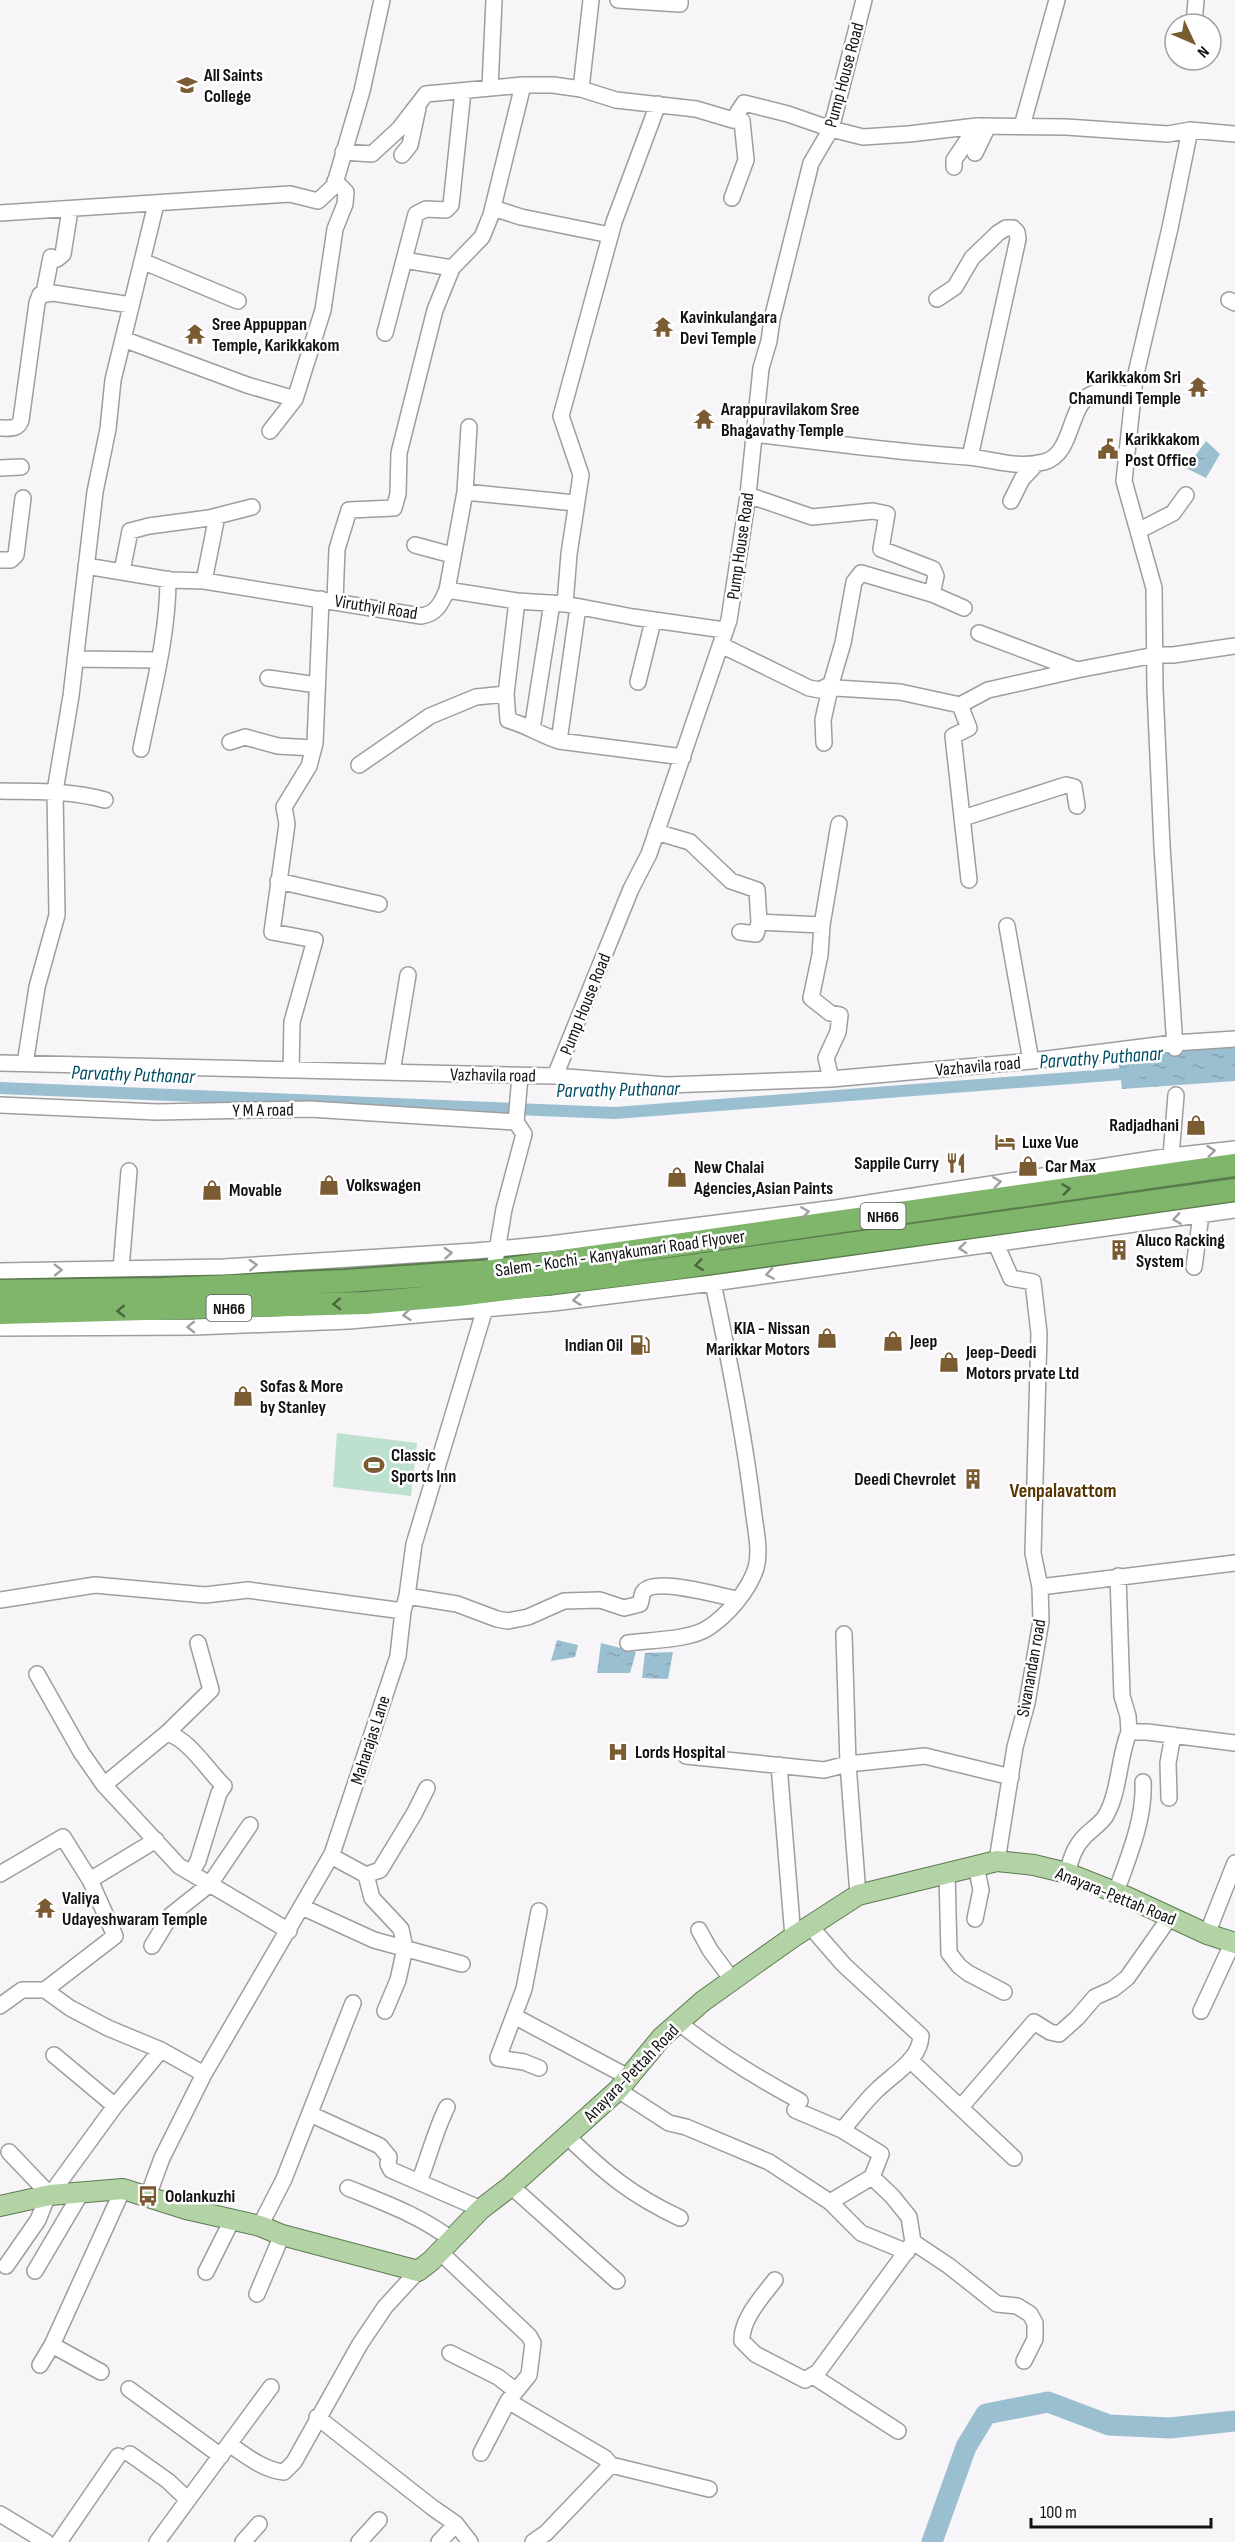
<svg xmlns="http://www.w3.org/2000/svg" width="1235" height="2542" font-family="'Sofia Sans Condensed',sans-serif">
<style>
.grass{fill:#bee0cf}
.water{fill:url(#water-ripples)}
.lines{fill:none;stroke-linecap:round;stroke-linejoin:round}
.canal{stroke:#9abfd0;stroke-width:12}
.river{stroke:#9abfd0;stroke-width:21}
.minor-casing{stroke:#9f9d9f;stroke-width:18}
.major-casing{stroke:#5a7c4d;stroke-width:22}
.highway-casing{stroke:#5a7c4d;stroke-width:26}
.minor{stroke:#fff;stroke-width:15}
.major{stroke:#b3d3a7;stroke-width:20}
.highway{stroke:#80b56c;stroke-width:22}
.oneway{stroke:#a1a0a1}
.oneway2{stroke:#4a6440}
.labels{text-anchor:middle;stroke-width:5;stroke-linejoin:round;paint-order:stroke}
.shield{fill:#fff;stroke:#5a595a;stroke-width:1.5}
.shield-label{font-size:16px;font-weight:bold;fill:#131213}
.poi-label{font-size:18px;font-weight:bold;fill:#131213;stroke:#fff;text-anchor:start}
.street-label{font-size:18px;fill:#131213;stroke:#fff}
.water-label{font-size:20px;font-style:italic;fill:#004c65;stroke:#fff}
.neighbourhood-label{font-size:20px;font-weight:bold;fill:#573500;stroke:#fff}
</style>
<defs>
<pattern id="water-ripples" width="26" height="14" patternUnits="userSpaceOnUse" patternTransform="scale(1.5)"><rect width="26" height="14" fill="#9abfd0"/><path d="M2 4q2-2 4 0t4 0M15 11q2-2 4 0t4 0" fill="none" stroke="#84a3b2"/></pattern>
</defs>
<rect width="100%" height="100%" fill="#f7f5f8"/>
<path class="grass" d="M 337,1433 L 417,1443 L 411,1496 L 333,1487 Z"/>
<path class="water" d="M 1206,441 L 1220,454 L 1206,478 L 1186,468 Z
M 1235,1045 L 1235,1081 L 1122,1089 L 1118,1057 Z
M 557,1640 L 578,1645 L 575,1657 L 551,1661 Z
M 601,1643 L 636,1652 L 630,1673 L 597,1673 Z
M 673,1652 L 668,1679 L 642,1678 L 645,1653 Z"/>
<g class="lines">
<path class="canal" d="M 0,1088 L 615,1113 L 1135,1073"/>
<path class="river" d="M 932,2542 L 966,2447 L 986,2414 L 1048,2402 L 1109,2425 L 1170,2428 L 1235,2421"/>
<g class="minor-casing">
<path id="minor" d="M 618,0 L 680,4 L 680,0
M 1194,24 L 1196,0
M 490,88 L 494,0
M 581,89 L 591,0
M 1022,126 L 1057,0
M 1190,130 L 1235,134
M 343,152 L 372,154 L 399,129 L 426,94 L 523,85 L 553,85 L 581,89 L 616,100 L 696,109 L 733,120 L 744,103 L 788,114 L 831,129 L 863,137 L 909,134 L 977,126 L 1066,127 L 1168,134 L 1190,130 L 1170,228 L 1135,378 L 1124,481 L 1154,588 L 1155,689 L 1162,846 L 1175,1048
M 975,153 L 988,126
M 402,155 L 410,145 L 418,108
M 954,167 L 954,160 L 977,126
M 732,198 L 746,160 L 742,121 L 733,120
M 493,208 L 521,217 L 610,235
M 0,213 L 290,194 L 318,201 L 334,186 L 338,173 L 362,91 L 382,0
M 404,260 L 452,268
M 142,261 L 238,301
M 44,293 L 51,257 L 57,259 L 63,254 L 70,210
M 937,299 L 955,287 L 972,258 L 998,233 L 1006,228 L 1013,228 L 1017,232 L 1018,239 L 970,457
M 1229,300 L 1235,303
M 385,333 L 416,214 L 426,209 L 446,210 L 451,205 L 463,91
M 123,339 L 247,385 L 295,399
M 0,428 C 9,428 18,430 21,420 L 37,303 L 40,295 L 53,293 L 131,305
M 270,431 L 295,399 L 323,310 L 335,229 L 345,204 L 346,192 L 335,181
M 755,434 C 826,443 896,452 968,457 C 993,459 1017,469 1044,462 C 1074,454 1068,405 1092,394 C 1103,389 1121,394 1133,395
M 0,468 L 21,467
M 465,492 L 575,503
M 748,495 L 812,517 L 873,511 L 887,514 L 881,549 L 933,569 L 936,576 L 932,594
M 1011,501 L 1022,479 L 1037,463
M 1138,531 L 1173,513 L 1186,495
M 415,545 L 452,555
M 0,560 L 11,560 L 16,555 L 23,498
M 86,566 L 170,580 L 204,581 L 421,616 C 436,614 441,604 447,590 L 517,601 L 565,604 L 633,617 L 724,630
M 122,571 L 130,531 L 149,526 L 209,518 L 252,507
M 204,581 L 217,516
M 447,590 L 465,492 L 469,427
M 335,600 L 337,549 L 349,510 L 394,508 L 398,494 L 399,453 L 435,310 L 452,268 L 482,237 L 491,215 L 523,85
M 565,604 L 569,554 L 581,475 L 561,416 L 614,222 L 658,104
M 979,633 L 1077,670 L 1155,655 L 1173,655 L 1235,646
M 721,645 L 809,688 L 820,690 L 831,684 L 843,643 L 854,582 L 861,573 L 932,594 L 964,608
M 75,659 L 158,660
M 268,678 L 317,685
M 638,682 L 653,621
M 506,694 L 508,720 C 526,725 541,735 559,741 L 683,757
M 960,705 L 988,690 L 1077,670
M 532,729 L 552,603
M 559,741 L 578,607
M 230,742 L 245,737 L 278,746 L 314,748
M 824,743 L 823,720 L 831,684 L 836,688 L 900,692 L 960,705 L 969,728 L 953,736 L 969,880
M 141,749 C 152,693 168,637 168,579
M 359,765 L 430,716 L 476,697 L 506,694 L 517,601
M 0,791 C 37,792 68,790 105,800
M 963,818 L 1066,785 L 1074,787 L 1077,806
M 656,832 L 690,842 L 731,881 L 757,890 L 759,922
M 278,881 L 379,904
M 822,925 L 839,824
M 1007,926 L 1031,1061
M 740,932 L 756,934 L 759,922 L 822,925 L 820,955 L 811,998 L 830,1013 L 840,1015 L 838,1032 L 826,1058 L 831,1079
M 0,1063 L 555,1076 L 666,1085 L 831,1079 L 1031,1061 L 1174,1043 L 1235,1039
M 25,1064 L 37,987 L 57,915 L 55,791 L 71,696 L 95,492 L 108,429 L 113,380 L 156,204
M 291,1070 L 292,1022 L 315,940 L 272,932 L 287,824 L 284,807 L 309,766 L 315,743 L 321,599
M 392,1072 L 408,975
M 555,1076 L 631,889 L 649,854 L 729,620 L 748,495 L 761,368 L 769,341 L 772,319 L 811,163 L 831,129 L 864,0
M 0,1105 L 157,1112 L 310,1109 L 516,1122 L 524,1134 L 504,1209 L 490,1292 L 414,1544 L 407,1596 L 403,1611 L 398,1656 L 332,1854 L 204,2074 L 162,2158 L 148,2196
M 516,1122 L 520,1076
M 1171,1156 L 1176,1095
M 996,1244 L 1011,1278 L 1033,1282 L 1039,1333 L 1033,1553 L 1040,1587 L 1041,1621 L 1027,1703 L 1015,1747 L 997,1861
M 1194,1267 L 1201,1215
M 121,1269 L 129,1171
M 0,1271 L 224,1267 L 475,1251 L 550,1244 L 836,1208 L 1171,1156 L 1235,1149
M 0,1328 L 194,1327 L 349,1321 L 553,1303 L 713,1283 L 1235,1210
M 1118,1576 L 1122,1696 L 1128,1716 L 1129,1732
M 1040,1587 L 1235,1563
M 407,1596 L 457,1604 L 497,1619 L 508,1621 L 528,1617 L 564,1601 L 600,1600 L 624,1608 L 640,1604 C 642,1600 641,1594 644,1591 C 657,1577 719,1596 737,1599
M 0,1600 L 95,1585 L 205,1595 L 248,1590 L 403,1611
M 844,1634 L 848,1764 L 858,1895
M 628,1643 C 650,1640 690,1640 708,1628 C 728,1615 749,1590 756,1568 C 761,1550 755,1527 753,1508 C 744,1433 729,1358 713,1283
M 37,1674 L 81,1752 L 104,1785 L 179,1866 L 289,1931
M 167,1733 L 211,1690 L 198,1643
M 686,1756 L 824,1770 L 848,1764 L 925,1756 L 1011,1777
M 779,1765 L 793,1937
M 104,1785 L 167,1733 C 190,1740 207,1770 224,1786 L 219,1793 L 198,1861 L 191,1873
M 1169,1798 L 1168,1763 L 1173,1735
M 331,1856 L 366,1875 L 372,1898 L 401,1929 L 405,1948 L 398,1980 L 385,2011
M 947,1873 L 949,1953 L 959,1966 L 968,1973 L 1004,1992
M 1067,1873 C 1071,1859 1074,1847 1085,1836 C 1091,1830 1100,1824 1105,1817 C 1120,1792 1118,1759 1129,1732 L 1147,1732 L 1235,1743
M 0,1874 L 63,1837 L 90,1880 L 156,1840
M 366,1875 L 380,1870 L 414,1814 L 427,1788
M 1116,1892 C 1128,1858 1145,1819 1143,1782
M 302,1907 L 374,1940 L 462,1964
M 539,1911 L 524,1989 L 498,2058 L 524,2062 L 539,2068
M 975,1919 L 981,1890 L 976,1866
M 810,1926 L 844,1965 L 921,2036 C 920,2060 893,2074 877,2090 C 864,2102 854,2117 842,2130 L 881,2154 L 872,2177 L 892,2196 L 909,2217 L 913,2242 L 949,2266 L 997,2304 L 1017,2306 L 1030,2314 L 1035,2323 L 1035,2339 L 1024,2361
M 699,1930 L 710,1950 L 733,1981
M 1207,1934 L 1235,1863
M 152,1946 L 171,1915 L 210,1884 L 250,1825
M 45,1990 L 115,1936 L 90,1880
M 0,2006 L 22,1990 L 45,1990 L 70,2008 L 108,2028 L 161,2050 L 204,2074
M 1201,2011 L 1233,1942
M 514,2016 L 630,2078
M 679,2023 C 717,2053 757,2078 800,2101
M 54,2055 L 115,2106
M 910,2060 L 1014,2158
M 618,2090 L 669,2123 L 686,2127 L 769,2162 L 830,2202 L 861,2233 L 907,2252
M 961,2107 L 1034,2022 L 1050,2032 L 1059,2034 L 1077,2018 L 1095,1997 L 1113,1989 L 1127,1978 L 1170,1917
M 795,2110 L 842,2130
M 310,2114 L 380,2146 L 389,2157 L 388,2164 L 391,2170 L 481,2209
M 567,2136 C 605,2173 631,2195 680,2218
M 9,2152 L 50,2195 L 115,2106 L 161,2050
M 419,2182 C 429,2157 435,2131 447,2107
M 511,2186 L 617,2281
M 348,2188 C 385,2203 421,2216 452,2240
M 830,2202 L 872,2177
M 260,2226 L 284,2179 L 353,2003
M 440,2252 L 529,2336 L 533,2343 L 529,2375 L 508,2401 L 481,2453
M 6,2266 L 38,2220 L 48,2195
M 35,2271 L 81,2193
M 206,2272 L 232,2220
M 775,2280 C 762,2297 741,2319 742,2341 L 755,2354 L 805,2380 L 818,2372 L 911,2245
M 257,2294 L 282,2235
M 52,2345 L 101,2372
M 450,2353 L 498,2377 L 516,2391
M 40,2365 L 52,2345 L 123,2189
M 813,2376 L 898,2431
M 129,2389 L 221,2456
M 508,2401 L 605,2458 L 611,2465 L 709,2489
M 317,2417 L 433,2508 L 456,2524 L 470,2542
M 229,2444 L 271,2387
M 130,2454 L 168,2481 L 188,2500
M 0,2514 L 46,2542
M 59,2542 L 118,2456
M 157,2542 L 229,2444 C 245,2455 263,2470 284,2472 L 294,2462 L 360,2344 L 385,2307 L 418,2271
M 243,2542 L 259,2524
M 359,2542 L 379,2520
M 439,2542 L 456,2524
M 533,2542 L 546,2533 L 611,2465"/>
</g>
<g class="major-casing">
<path id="major" d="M 0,2206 L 50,2195 L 123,2189 L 186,2209 L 260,2226 L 282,2235 L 418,2271 L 431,2261 L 481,2209 L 511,2186 L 618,2090 L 662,2037 L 703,2001 L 793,1937 L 858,1895 L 997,1861 L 1034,1865 L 1067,1873 L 1127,1897 L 1207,1934 L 1235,1943"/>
</g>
<g class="highway-casing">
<path id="highway" d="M 0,1291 L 162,1289 L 345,1281 L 493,1271 L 1235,1165
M 0,1313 L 366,1303 L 458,1295 L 669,1269 L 1235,1190"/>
</g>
<use href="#minor" class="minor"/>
<use href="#major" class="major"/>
<use href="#highway" class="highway"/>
</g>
<defs><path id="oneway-chevron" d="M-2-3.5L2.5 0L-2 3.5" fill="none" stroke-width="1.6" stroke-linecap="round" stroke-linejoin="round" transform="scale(1.5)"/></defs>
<g class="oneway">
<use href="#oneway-chevron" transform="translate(1211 1151) rotate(-6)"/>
<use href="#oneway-chevron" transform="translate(997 1182) rotate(-8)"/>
<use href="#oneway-chevron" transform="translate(805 1212) rotate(-8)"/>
<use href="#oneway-chevron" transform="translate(1177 1219) rotate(172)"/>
<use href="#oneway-chevron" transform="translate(963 1248) rotate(174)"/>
<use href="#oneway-chevron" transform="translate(448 1253) rotate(-4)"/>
<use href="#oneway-chevron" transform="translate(253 1265) rotate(-3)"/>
<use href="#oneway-chevron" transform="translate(58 1270) rotate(-1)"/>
<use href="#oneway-chevron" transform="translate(770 1274) rotate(171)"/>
<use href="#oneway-chevron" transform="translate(577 1300) rotate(173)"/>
<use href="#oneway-chevron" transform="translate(407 1315) rotate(174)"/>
<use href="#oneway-chevron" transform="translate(191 1327) rotate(179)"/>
</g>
<g class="oneway2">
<use href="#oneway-chevron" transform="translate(1066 1189) rotate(-8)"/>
<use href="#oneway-chevron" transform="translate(699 1265) rotate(172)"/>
<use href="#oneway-chevron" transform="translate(337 1304) rotate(178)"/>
<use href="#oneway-chevron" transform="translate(121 1311) rotate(179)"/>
</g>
<defs>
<g id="university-bare" transform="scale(1.62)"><path d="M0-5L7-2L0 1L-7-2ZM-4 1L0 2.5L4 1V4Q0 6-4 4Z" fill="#7b5b31" stroke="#fff" stroke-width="2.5" paint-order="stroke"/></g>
<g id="temple-bare" transform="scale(1.62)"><path d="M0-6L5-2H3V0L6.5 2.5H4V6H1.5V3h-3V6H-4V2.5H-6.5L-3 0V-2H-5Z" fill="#7b5b31" stroke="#fff" stroke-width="2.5" paint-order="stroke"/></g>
<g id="civic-bare" transform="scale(1.62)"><path d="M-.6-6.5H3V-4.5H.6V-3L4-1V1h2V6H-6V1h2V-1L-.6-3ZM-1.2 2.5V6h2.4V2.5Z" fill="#7b5b31" stroke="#fff" stroke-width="2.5" paint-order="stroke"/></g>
<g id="shop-bare" transform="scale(1.62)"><path d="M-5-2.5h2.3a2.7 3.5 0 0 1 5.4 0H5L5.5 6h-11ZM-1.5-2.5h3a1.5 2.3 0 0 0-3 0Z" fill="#7b5b31" stroke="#fff" stroke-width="2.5" paint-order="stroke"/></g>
<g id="hotel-bare" transform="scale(1.62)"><path d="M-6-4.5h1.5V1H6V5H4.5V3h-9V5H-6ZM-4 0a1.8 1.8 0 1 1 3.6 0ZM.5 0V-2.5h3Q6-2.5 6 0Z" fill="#7b5b31" stroke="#fff" stroke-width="2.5" paint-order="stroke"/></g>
<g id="restaurant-bare" transform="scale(1.62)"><path d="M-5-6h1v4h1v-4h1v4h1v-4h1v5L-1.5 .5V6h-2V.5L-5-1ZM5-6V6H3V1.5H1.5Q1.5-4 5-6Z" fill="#7b5b31" stroke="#fff" stroke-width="2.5" paint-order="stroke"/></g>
<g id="building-bare" transform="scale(1.62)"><path d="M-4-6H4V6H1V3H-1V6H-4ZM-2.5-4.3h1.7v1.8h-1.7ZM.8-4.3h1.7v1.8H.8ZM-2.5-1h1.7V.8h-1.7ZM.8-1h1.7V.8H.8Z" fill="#7b5b31" stroke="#fff" stroke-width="2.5" paint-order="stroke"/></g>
<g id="fuel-bare" transform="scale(1.62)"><path d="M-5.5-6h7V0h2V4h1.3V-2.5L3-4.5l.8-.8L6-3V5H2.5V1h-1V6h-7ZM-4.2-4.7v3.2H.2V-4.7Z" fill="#7b5b31" stroke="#fff" stroke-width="2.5" paint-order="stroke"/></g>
<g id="stadium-bare" transform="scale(1.62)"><path d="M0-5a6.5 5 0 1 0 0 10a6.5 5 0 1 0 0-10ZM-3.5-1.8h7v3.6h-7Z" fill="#7b5b31" stroke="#fff" stroke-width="2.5" paint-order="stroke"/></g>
<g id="hospital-bare" transform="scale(1.62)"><path d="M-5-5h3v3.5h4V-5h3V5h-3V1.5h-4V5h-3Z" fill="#7b5b31" stroke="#fff" stroke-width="2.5" paint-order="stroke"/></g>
<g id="bus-bare" transform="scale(1.62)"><path d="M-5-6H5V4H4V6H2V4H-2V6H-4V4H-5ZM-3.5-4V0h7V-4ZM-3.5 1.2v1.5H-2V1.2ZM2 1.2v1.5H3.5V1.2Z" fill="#7b5b31" stroke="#fff" stroke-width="2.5" paint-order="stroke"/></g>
</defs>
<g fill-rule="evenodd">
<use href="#university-bare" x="187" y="85"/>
<use href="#temple-bare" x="663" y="327"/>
<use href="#temple-bare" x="195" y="334"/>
<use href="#temple-bare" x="1198" y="387"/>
<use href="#temple-bare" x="704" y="419"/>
<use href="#civic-bare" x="1108" y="449"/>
<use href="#shop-bare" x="1196" y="1125"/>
<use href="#hotel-bare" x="1005" y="1142"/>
<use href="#restaurant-bare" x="956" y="1163"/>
<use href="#shop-bare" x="1028" y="1166"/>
<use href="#shop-bare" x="677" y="1177"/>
<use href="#shop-bare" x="329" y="1185"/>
<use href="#shop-bare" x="212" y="1190"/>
<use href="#building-bare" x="1119" y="1250"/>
<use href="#shop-bare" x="827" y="1338"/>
<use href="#shop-bare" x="893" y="1341"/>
<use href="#fuel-bare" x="640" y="1345"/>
<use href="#shop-bare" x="949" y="1362"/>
<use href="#shop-bare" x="243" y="1396"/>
<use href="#stadium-bare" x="374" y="1465"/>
<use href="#building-bare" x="973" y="1479"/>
<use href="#hospital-bare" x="618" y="1752"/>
<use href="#temple-bare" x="45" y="1908"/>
<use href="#bus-bare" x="148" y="2196"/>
</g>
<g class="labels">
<g class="shield">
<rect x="860.5" y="1203" width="45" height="26" rx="4.5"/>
<rect x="206.5" y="1295" width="45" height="26" rx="4.5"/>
</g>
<g class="shield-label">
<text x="883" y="1222">NH66</text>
<text x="229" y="1314">NH66</text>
</g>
<g class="poi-label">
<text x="204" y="81">All Saints<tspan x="204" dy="21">College</tspan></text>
<text x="680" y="323">Kavinkulangara<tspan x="680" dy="21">Devi Temple</tspan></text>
<text x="212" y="330">Sree Appuppan<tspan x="212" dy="21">Temple, Karikkakom</tspan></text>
<text x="1181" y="383" text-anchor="end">Karikkakom Sri<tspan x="1181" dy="21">Chamundi Temple</tspan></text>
<text x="721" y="415">Arappuravilakom Sree<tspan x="721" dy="21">Bhagavathy Temple</tspan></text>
<text x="1125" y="445">Karikkakom<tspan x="1125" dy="21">Post Office</tspan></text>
<text x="1179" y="1131" text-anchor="end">Radjadhani</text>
<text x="1022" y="1148">Luxe Vue</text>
<text x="939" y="1169" text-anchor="end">Sappile Curry</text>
<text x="1045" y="1172">Car Max</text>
<text x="694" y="1173">New Chalai<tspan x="694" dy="21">Agencies,Asian Paints</tspan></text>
<text x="346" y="1191">Volkswagen</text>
<text x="229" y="1196">Movable</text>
<text x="1136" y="1246">Aluco Racking<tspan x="1136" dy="21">System</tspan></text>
<text x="810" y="1334" text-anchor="end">KIA - Nissan<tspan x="810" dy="21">Marikkar Motors</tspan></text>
<text x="910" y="1347">Jeep</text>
<text x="623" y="1351" text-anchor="end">Indian Oil</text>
<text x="966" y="1358">Jeep-Deedi<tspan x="966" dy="21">Motors prvate Ltd</tspan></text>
<text x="260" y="1392">Sofas &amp; More<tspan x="260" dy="21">by Stanley</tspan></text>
<text x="391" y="1461">Classic<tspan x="391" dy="21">Sports Inn</tspan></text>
<text x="956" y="1485" text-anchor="end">Deedi Chevrolet</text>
<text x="635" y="1758">Lords Hospital</text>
<text x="62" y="1904">Valiya<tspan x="62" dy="21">Udayeshwaram Temple</tspan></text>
<text x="165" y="2202">Oolankuzhi</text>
</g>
<g class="street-label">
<text transform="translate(844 75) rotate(-75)" y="6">Pump House Road</text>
<text transform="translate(740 546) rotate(-82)" y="6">Pump House Road</text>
<text transform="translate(376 607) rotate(9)" y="6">Viruthyil Road</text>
<text transform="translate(585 1004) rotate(-68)" y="6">Pump House Road</text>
<text transform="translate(978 1066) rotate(-5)" y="6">Vazhavila road</text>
<text transform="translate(493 1075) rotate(1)" y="6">Vazhavila road</text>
<text transform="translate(263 1110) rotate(-1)" y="6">Y M A road</text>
<text transform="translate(620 1253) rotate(-8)" y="6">Salem - Kochi - Kanyakumari Road Flyover</text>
<text transform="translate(1031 1668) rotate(-80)" y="6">Sivanandan road</text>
<text transform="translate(370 1740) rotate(-72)" y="6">Maharajas Lane</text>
<text transform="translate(1116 1896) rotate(22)" y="6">Anayara-Pettah Road</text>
<text transform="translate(631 2073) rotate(-46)" y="6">Anayara-Pettah Road</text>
</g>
<g class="water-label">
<text transform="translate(1101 1057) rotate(-4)" y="7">Parvathy Puthanar</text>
<text transform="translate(133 1074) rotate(2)" y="7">Parvathy Puthanar</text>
<text transform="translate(618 1089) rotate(-1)" y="7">Parvathy Puthanar</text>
</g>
<g class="neighbourhood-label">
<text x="1063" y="1497">Venpalavattom</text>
</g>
</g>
<g transform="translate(1193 42) rotate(134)"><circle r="28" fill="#ffffff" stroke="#a1a0a1" stroke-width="1.5"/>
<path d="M0-4.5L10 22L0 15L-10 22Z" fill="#7b5b31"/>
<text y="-9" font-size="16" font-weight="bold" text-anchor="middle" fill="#131213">N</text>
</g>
<path d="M1031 2518v9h180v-9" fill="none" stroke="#131213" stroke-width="3"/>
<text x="1040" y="2518" font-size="18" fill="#131213" stroke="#ffffff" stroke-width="4.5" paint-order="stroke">100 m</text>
</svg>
